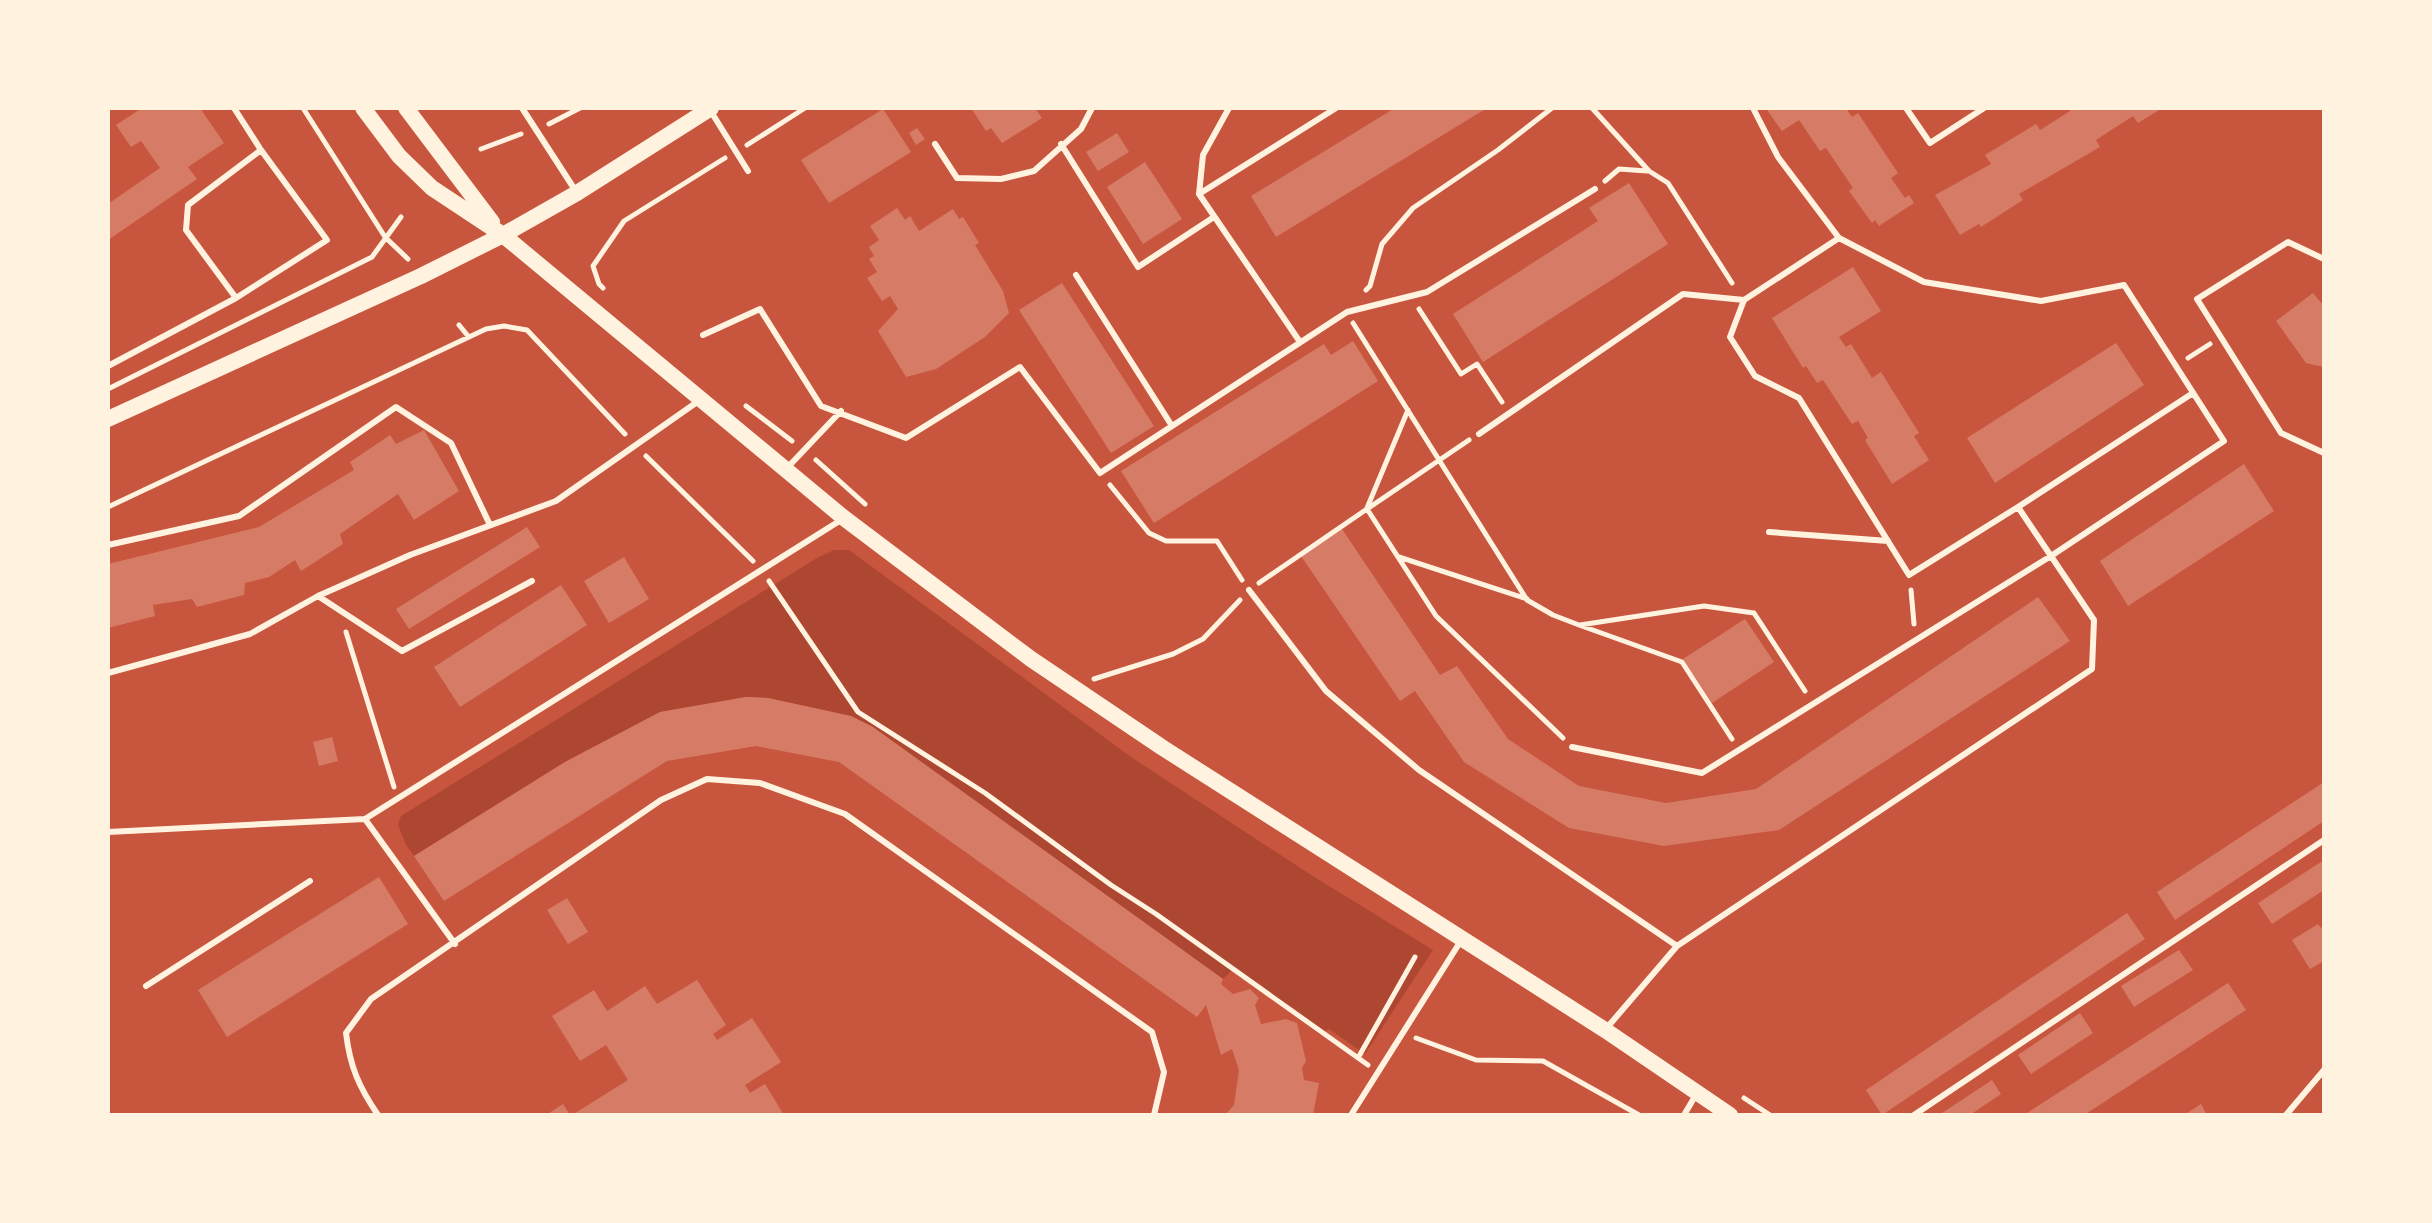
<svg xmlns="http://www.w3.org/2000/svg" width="2432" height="1223" font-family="'DM Sans',sans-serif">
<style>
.green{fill:#ae4732}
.building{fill:#d67c66}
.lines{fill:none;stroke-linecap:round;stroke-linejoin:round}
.path{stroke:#fff3e0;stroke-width:5}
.service{stroke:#fff3e0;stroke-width:6}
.secondary{stroke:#fff3e0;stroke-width:16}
</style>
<rect width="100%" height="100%" fill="#c8553d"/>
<path class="green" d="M 834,550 L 849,550 L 1131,757 L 1308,873 L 1433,950 L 1365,1054 L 1329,1029 L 1319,1034 L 1233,969 L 1223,979 L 872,727 L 851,716 L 768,698 L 746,697 L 660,712 L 565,762 L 414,856 L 406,845 L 398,825 L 401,816 L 817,558 Z"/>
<path class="building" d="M 138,108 L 200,108 L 224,143 L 188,167 L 197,179 L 108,240 L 108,204 L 160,168 L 141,141 L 131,147 L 116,125 L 139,110 Z
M 971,108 L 1035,108 L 1042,118 L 1002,143 L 991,128 L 986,131 Z
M 1395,108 L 1487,108 L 1276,237 L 1251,196 Z
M 1770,108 L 1846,108 L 1852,117 L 1858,113 L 1898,173 L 1891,178 L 1905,198 L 1909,195 L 1914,203 L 1879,226 L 1875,220 L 1872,223 L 1849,191 L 1853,188 L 1826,148 L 1820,151 L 1799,120 L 1782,131 L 1767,110 Z
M 2068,108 L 2162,108 L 2138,123 L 2133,116 L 2096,140 L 2100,147 L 2019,194 L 2023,200 L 1981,227 L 1979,224 L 1960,235 L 1935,195 L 1991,164 L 1985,155 L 2036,124 L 2040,130 L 2070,111 Z
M 883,109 L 911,152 L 829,203 L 801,160 Z
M 917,128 L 925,139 L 916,145 L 909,133 Z
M 1117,133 L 1129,152 L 1098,171 L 1086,152 Z
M 1145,162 L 1182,219 L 1143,244 L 1107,187 Z
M 1629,183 L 1668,244 L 1483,362 L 1453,314 L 1598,221 L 1589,208 Z
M 897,208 L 905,220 L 910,216 L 919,231 L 953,209 L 959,219 L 963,217 L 979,243 L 975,245 L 1003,291 L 1009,313 L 985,337 L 936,369 L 906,377 L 878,331 L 898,309 L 890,296 L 882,301 L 867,278 L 877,272 L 869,259 L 874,256 L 869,247 L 879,240 L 870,226 Z
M 1853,267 L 1881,311 L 1839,337 L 1846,347 L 1851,344 L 1872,378 L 1881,372 L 1919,433 L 1914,436 L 1929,460 L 1892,484 L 1865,440 L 1868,438 L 1858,421 L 1852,424 L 1823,380 L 1817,383 L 1806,366 L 1803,368 L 1772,318 Z
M 1062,283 L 1154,426 L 1111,453 L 1019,310 Z
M 2313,293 L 2324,306 L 2324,367 L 2306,363 L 2276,321 Z
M 1353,341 L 1378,381 L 1154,523 L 1121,471 L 1324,344 L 1331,355 Z
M 2116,343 L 2144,385 L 1995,483 L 1967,438 Z
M 424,430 L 459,491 L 414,520 L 398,494 L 340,534 L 343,544 L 301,571 L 295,560 L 269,577 L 245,583 L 244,595 L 197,607 L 192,599 L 153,605 L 155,616 L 108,628 L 108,564 L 259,527 L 354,470 L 350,462 L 390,435 L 396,444 Z
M 2244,464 L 2274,511 L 2128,606 L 2100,561 Z
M 527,527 L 540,547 L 409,629 L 396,609 Z
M 1342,529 L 1440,675 L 1457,666 L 1508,739 L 1579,786 L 1666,803 L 1756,789 L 2038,597 L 2070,641 L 1779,830 L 1664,846 L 1569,828 L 1464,762 L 1415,691 L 1400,701 L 1301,556 Z
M 624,557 L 649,599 L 609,623 L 584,581 Z
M 561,585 L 587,625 L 460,707 L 434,667 Z
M 1745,619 L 1774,662 L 1712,703 L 1683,659 Z
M 746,697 L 768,698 L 851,716 L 873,727 L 1223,979 L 1221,984 L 1233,994 L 1250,989 L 1259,998 L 1255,1005 L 1261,1024 L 1286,1019 L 1297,1023 L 1306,1061 L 1302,1068 L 1304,1080 L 1319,1083 L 1313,1115 L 1225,1115 L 1234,1105 L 1239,1070 L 1232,1049 L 1221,1055 L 1206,1005 L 1197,1017 L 839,762 L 756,746 L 667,761 L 444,901 L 414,856 L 565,762 L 660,712 Z
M 332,737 L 338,761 L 319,766 L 313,742 Z
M 2324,782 L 2324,821 L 2175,920 L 2157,892 Z
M 2324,860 L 2324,890 L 2272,924 L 2258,903 Z
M 379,877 L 408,924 L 227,1037 L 198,990 Z
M 567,898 L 588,932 L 568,944 L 547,910 Z
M 2127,913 L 2145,939 L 1882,1115 L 1866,1090 Z
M 2318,924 L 2321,928 L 2324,926 L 2324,961 L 2310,969 L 2292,940 Z
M 2179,950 L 2193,970 L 2134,1007 L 2121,986 Z
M 697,980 L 726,1025 L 713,1034 L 717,1040 L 752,1018 L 781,1062 L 745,1085 L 750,1093 L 765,1084 L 784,1115 L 572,1115 L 628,1080 L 606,1045 L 580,1061 L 552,1016 L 594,990 L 607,1011 L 645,986 L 657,1004 Z
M 2228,983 L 2246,1010 L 2084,1115 L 2024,1115 Z
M 2080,1013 L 2093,1033 L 2031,1074 L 2018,1055 Z
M 1992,1080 L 2001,1094 L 1970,1115 L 1939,1115 Z
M 563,1104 L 570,1115 L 546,1115 Z
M 2201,1104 L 2207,1115 L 2184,1115 Z"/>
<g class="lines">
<path class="path" d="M 303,108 L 385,237 L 408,259
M 1592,108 L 1649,171 L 1668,183 L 1732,283
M 549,124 L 580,108
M 747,145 L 805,108
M 481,149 L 521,134
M 1605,181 L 1619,169 L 1647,171
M 603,288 L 599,284 L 593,266 L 624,221 L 725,158
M 1366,290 L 1370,286 L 1382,244 L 1413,208 L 1498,150 L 1552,108
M 1419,309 L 1461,374 L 1477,364 L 1502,402
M 1353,323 L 1527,600 L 1553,615 L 1579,625 L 1682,662 L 1732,739
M 459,325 L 468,336
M 2188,358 L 2210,344
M 108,389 L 372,257 L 401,217
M 746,406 L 792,441
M 646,456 L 753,561
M 816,460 L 865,504
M 1110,485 L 1149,533 L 1166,541 L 1217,541 L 1242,580
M 108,507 L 486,329 L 504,326 L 527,330 L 625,434
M 1367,508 L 1408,410
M 1367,509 L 1469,440
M 1399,557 L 1527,599
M 769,581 L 858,712 L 985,793 L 1111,885 L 1156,914 L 1368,1065
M 1259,583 L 1367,509 L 1436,616 L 1563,738
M 1911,590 L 1914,624
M 1580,625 L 1704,606 L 1754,613 L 1805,691
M 346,632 L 394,787
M 1094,679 L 1173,654 L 1203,639 L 1240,600
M 1416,1038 L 1476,1060 L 1543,1061 L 1639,1115
M 1358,1058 L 1415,957
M 1744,1098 L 1770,1115"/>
<path class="service" d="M 522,108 L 577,193
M 1229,108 L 1203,155 L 1199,194 L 1300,342
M 1906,108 L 1930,143 L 1984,108
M 710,110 L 748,171
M 935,144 L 957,178 L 1001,179 L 1034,171 L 1081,129 L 1092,108
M 1061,144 L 1138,267 L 1214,217
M 1199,194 L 1336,108
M 2324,259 L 2288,242 L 2197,299 L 2281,433 L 2324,453
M 1076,275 L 1172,426
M 236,298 L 186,230 L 188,205 L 261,150
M 703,335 L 760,309 L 821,406 L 906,438 L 1020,367 L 1100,473 L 1347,312 L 1427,292 L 1595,189
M 108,366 L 236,298 L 327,240 L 261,150 L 234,108
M 1479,434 L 1683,294 L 1744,300
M 788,467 L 841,411
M 2018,507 L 2193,393
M 1769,532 L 1888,541
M 108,545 L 239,516 L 396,407 L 451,443 L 490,525
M 1249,590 L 1326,691 L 1419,770 L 1677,946
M 318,596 L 402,651 L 532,581
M 108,673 L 250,634 L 318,596 L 410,555 L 556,501 L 700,400
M 1572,747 L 1702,773 L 2051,556 L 2224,441 L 2124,285 L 2041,301 L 1924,282 L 1839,238 L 1778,157 L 1753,108
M 365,819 L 455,944
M 108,832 L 365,819 L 841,520
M 146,986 L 310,881
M 1605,1030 L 1677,946 L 2092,669 L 2094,620 L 2018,507 L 1909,575 L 1799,398 L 1755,376 L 1730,337 L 1744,300 L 1839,238
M 378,1115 C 359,1087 350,1067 346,1033 L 371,999 L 661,800 L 707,779 L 760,783 L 845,814 L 1152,1032 L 1164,1072 L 1154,1115
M 1351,1115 L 1462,939
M 1684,1115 L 1697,1093
M 1914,1115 L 2324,840
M 2286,1115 L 2324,1070"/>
<path class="secondary" d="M 363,108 L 399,156 L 432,188 L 503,235 L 844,518 L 1031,659 L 1163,748 L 1605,1030 L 1730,1115
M 406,108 L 492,222
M 108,419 L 421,276 L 503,235 L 577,193 L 711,108"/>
</g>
<rect width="2432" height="1223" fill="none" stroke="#fff3e0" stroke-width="220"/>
</svg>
